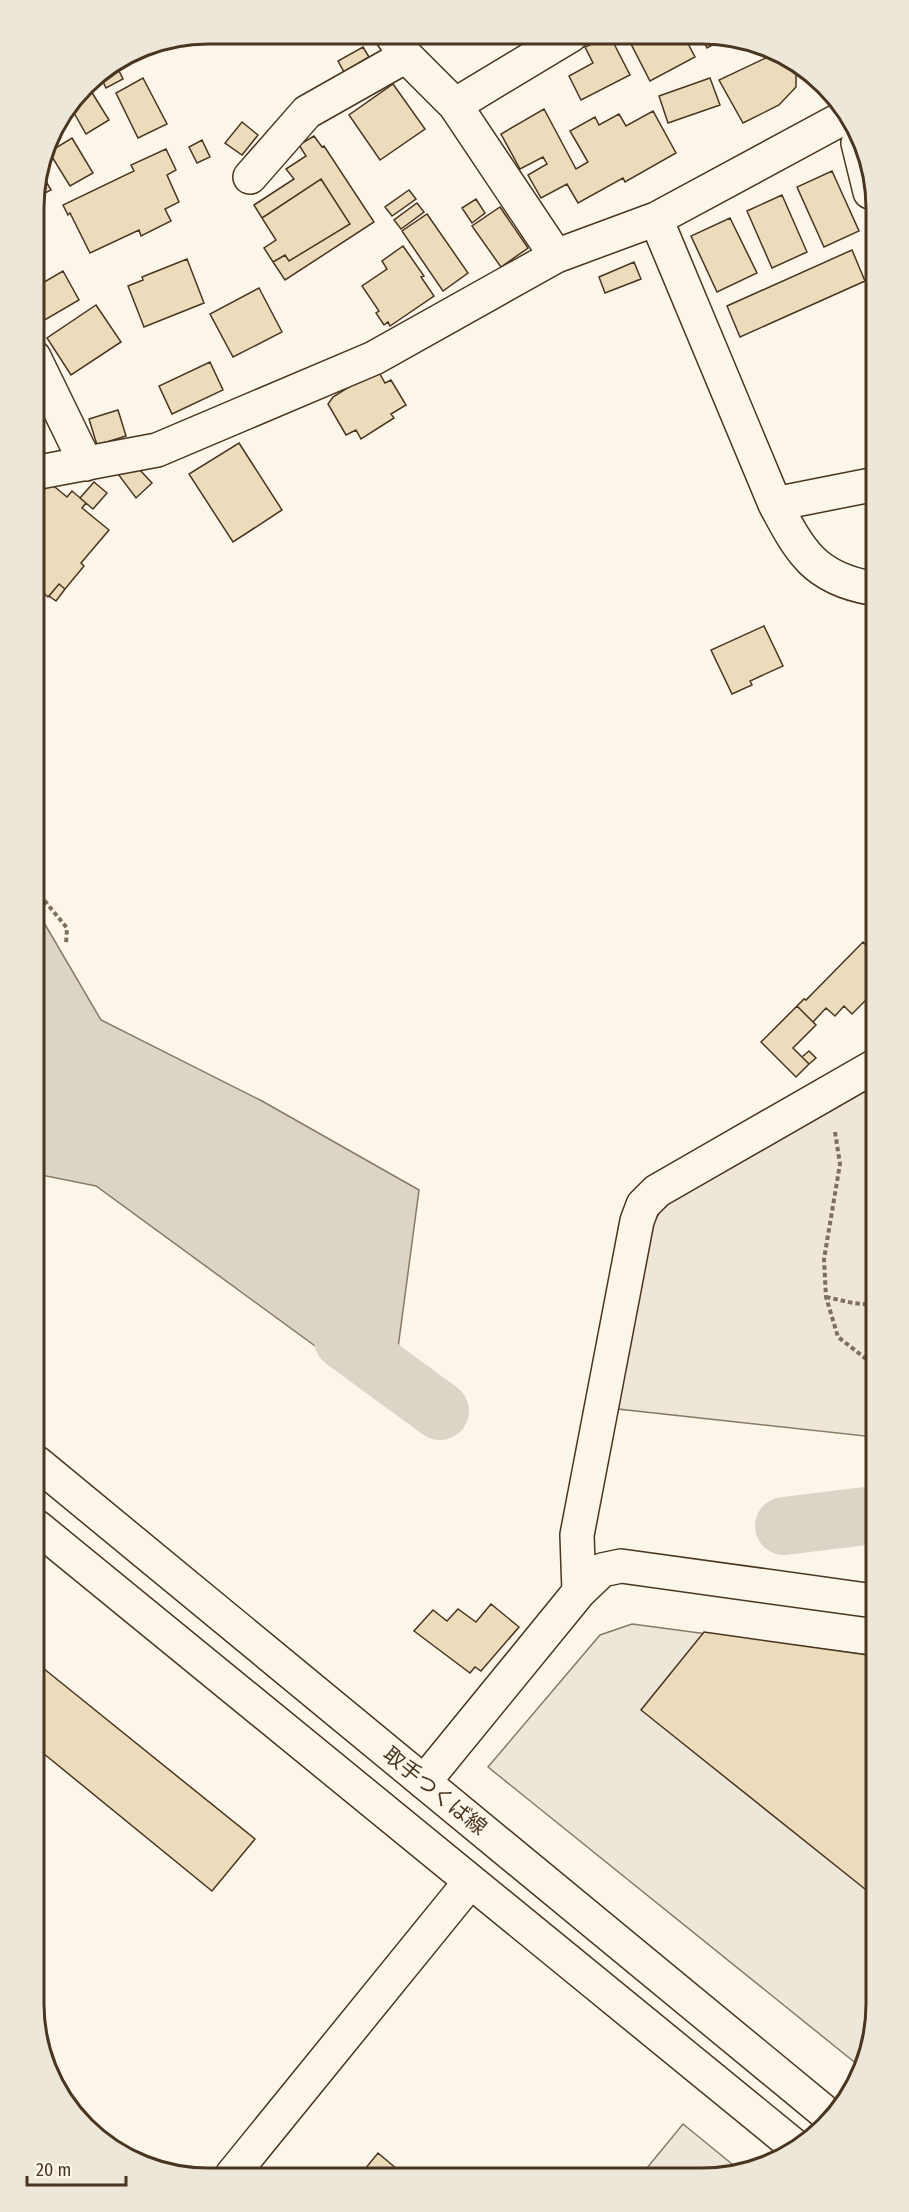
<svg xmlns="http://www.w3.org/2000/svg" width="909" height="2212" font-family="'Fira Sans Condensed','Noto Sans JP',sans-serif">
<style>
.green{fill:#ede6d9;stroke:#887966;stroke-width:1.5}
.parking{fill:#ede7d9;stroke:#887966;stroke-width:1.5}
.water{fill:#dcd4c6;stroke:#887966;stroke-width:1.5}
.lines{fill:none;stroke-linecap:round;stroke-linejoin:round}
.river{stroke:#dcd4c6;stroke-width:58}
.building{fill:#ecdcbc;stroke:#4a3520;stroke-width:1.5}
.minor-casing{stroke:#4a3520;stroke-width:36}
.major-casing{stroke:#4a3520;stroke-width:36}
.path{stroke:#7f6f5c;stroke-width:4;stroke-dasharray:4.5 3;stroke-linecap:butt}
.minor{stroke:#fbf6e9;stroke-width:33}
.major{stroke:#fbf6e9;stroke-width:33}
.labels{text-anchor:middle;stroke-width:4.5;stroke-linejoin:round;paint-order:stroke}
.street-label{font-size:21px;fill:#4a3520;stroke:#fbf6e9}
.rim{fill:none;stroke:#4a3520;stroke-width:3}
</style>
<rect width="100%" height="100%" fill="#fbf6e9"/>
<path class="green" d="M 873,1087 L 874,1437 L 618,1409 L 652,1226 L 660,1212 L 671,1202 Z
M 683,2124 L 743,2173 L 642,2174 Z"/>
<path class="parking" d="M 632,1624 L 875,1656 L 876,2015 L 863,2069 L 488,1767 L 600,1635 Z"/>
<path class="water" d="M 36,909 L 101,1020 L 262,1101 L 419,1190 L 398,1348 L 415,1419 L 96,1186 L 36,1174 Z"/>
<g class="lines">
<path class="river" d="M 343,1340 L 440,1411
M 784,1526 L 874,1515"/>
</g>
<path class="building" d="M 610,36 L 630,75 L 581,100 L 569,76 L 593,63 L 585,47 Z
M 648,36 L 684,36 L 695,57 L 650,81 L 631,44 Z
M 701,36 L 729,36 L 707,48 Z
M 363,47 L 369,57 L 344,72 L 338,61 Z
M 772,55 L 796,66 L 796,87 L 779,105 L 743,123 L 719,80 Z
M 115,63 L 123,79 L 106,88 L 99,73 Z
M 143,78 L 167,124 L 138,138 L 116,93 Z
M 710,78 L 720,105 L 668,123 L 659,96 Z
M 393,84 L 425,129 L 380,160 L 349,115 Z
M 91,91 L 109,120 L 86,134 L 70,106 Z
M 544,109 L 576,169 L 588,162 L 570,131 L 595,117 L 599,125 L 619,114 L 626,126 L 653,111 L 676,153 L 625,182 L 623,178 L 578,203 L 567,184 L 541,198 L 528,175 L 547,164 L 543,157 L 520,169 L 501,134 Z
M 242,122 L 258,135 L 242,155 L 225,143 Z
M 314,136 L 322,147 L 324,146 L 374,222 L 285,280 L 273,262 L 285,255 L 289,261 L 350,224 L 321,179 L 262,218 L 254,205 L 294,179 L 286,169 L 306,156 L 299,145 Z
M 72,138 L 93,173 L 70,186 L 49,152 Z
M 202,140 L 210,157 L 197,163 L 189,147 Z
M 166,149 L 176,170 L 167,175 L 179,202 L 165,209 L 171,221 L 141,236 L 139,230 L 90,253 L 70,213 L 68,215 L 63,205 L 134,171 L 131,165 Z
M 40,171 L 51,190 L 33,199 L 33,196 Z
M 832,171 L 859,231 L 824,247 L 797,187 Z
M 321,179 L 350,224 L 289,261 L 285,255 L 273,262 L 264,248 L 276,240 L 262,218 Z
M 409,190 L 416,199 L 392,216 L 385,207 Z
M 782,195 L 807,252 L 772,268 L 747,211 Z
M 476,199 L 485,213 L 472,223 L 462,208 Z
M 417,203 L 424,212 L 401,229 L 394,220 Z
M 500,207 L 528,248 L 501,267 L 472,226 Z
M 427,214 L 468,273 L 443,291 L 402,231 Z
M 730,218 L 757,273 L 717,292 L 691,236 Z
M 403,246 L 424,276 L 421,277 L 434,296 L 390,326 L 388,322 L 384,325 L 376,313 L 379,311 L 362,286 L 387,269 L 382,261 Z
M 852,250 L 865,281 L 740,337 L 727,306 Z
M 187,259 L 204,303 L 144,327 L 128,286 L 143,280 L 142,277 Z
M 634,262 L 641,279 L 605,293 L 599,277 Z
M 63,271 L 79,300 L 43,321 L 34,306 L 34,288 Z
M 259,288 L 282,332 L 233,357 L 210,314 Z
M 96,305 L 121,342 L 71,375 L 47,338 Z
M 210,362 L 223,390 L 172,414 L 159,386 Z
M 377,369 L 385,383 L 391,380 L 406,405 L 391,414 L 394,418 L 361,439 L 356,430 L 346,435 L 328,404 L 333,397 Z
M 118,410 L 126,436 L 97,445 L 89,419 Z
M 239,443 L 282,510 L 233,542 L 189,474 Z
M 138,468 L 152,483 L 136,498 L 115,470 Z
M 94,482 L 107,493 L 93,509 L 80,498 Z
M 50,483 L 67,497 L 72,491 L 86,503 L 82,508 L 109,530 L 81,563 L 84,566 L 65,589 L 59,584 L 48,597 L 35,585 L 34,502 Z
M 59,584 L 65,589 L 56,601 L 49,596 Z
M 764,626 L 783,666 L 750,681 L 752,685 L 732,694 L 711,650 Z
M 863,942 L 872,951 L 873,993 L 852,1014 L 844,1006 L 835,1016 L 826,1008 L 813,1022 L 797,1006 L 804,999 L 806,1000 Z
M 797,1006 L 816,1025 L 793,1048 L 809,1064 L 796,1077 L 761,1042 Z
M 809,1051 L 816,1058 L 809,1064 L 802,1057 Z
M 491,1604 L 519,1627 L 481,1671 L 475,1667 L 470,1673 L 414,1631 L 433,1610 L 447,1621 L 458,1609 L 476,1622 Z
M 704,1632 L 875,1656 L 875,1897 L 641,1710 Z
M 38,1664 L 255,1839 L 212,1891 L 38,1749 Z
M 378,2153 L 404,2175 L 360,2175 Z"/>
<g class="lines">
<g class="minor-casing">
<path id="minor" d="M 391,34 L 406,56 L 455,105 L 556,256
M 455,105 L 571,35
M 858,143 L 870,192
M 250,177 L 307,112 L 406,56
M 656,219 L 843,118
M 34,357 L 86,464
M 34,473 L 157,450 L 374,358 L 556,256 L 656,219 L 775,504 L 871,485
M 775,504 C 800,551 814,578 871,588
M 579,1592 L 577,1535 L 637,1221 L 643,1205 L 657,1191 L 873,1067
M 424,1782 L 579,1592 L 602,1570 L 621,1566 L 874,1601
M 232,2175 L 470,1882"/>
</g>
<g class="major-casing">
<path id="major" d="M 37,1463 L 833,2119
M 37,1527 L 797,2148"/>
</g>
<path class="path" d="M 35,889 L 67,928 L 66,944
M 835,1132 L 840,1164 L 824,1259 L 826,1297 L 838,1337 L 874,1365
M 826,1297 L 853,1303 L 874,1305"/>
<use href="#minor" class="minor"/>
<use href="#major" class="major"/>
</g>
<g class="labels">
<g class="street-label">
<text transform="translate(435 1791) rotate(39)" y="7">取手つくば線</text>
</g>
</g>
<path d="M0 0H909V2212H0ZM208 44H702A164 164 0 0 1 866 208V2004A164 164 0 0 1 702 2168H208A164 164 0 0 1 44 2004V208A164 164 0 0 1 208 44Z" fill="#ede7d9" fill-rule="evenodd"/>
<path class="rim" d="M208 44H702A164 164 0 0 1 866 208V2004A164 164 0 0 1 702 2168H208A164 164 0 0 1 44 2004V208A164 164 0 0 1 208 44Z"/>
<path d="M27 2176v9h99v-9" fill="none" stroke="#4a3520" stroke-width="3"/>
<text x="36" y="2176" font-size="18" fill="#4a3520" stroke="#fbf6e9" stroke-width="4.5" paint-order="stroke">20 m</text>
</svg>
